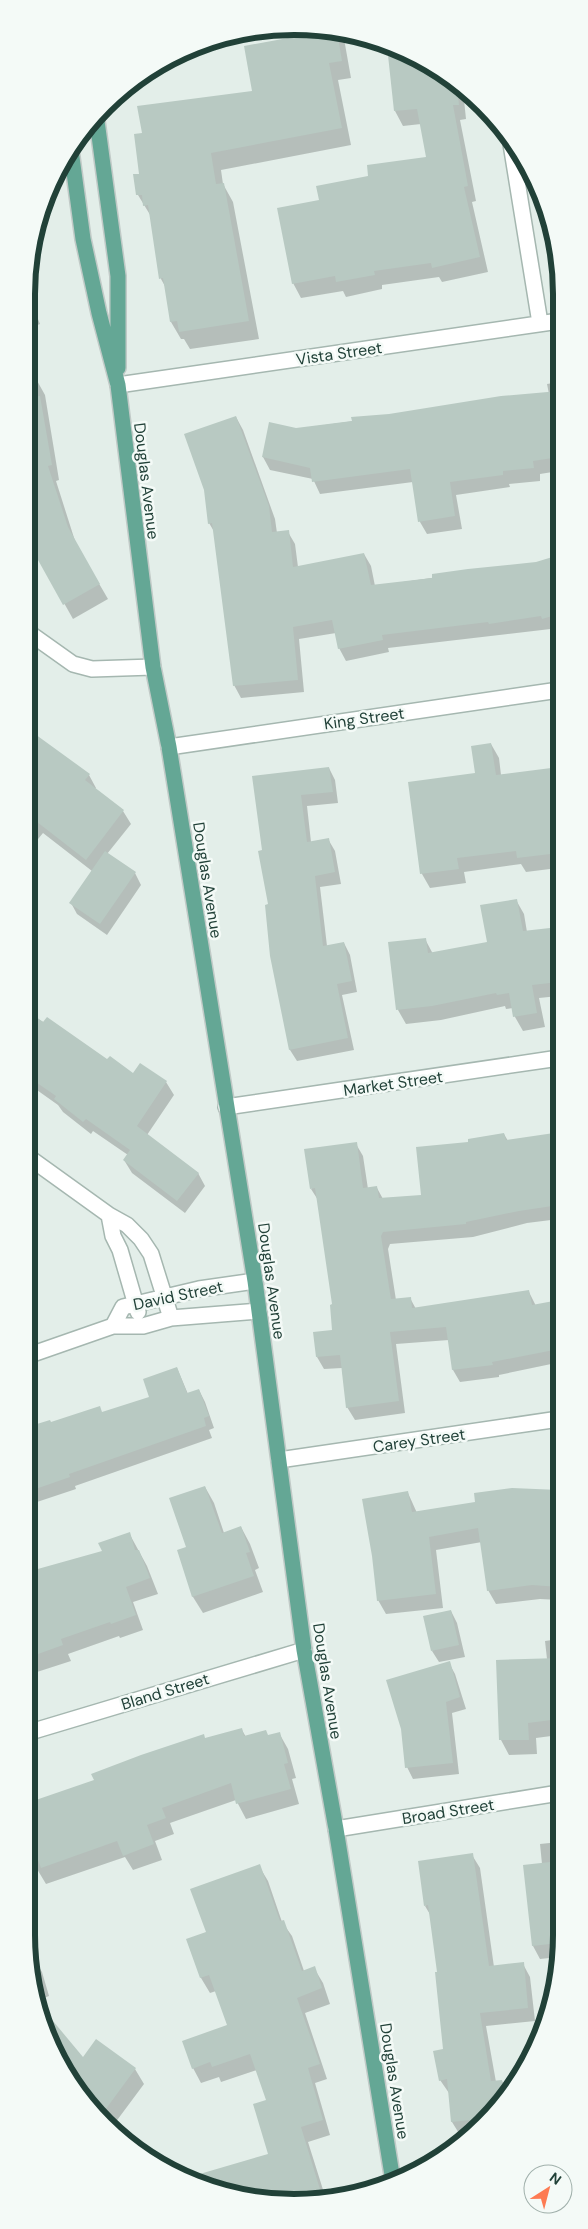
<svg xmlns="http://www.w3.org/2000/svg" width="588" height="2229" font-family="'DM Sans',sans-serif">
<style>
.shadow{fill:#0003}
.building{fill:#b8c9c2}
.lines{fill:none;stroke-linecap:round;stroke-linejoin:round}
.street-casing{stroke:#a5b7b0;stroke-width:18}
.primary-casing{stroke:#c1cac7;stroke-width:18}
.street{stroke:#fff;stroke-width:15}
.primary{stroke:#64a795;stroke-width:15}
.labels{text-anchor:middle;stroke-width:5;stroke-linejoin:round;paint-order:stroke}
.street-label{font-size:16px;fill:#214138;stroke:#f4faf7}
.rim{fill:none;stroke:#214138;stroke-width:6}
</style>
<rect width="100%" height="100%" fill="#e3eee9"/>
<path class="shadow" d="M 329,29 L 343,33 L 351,78 L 338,80 L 351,145 L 221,170 L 223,184 L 233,202 L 259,339 L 190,349 L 184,339 L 181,339 L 171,322 L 166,288 L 161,279 L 152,218 L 138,195 L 143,134 L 254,92 L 305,36 L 304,30 Z
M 413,54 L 463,90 L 466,119 L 460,120 L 476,201 L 472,202 L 488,272 L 442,282 L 439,277 L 382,285 L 382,289 L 346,297 L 343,291 L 301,298 L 293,283 L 321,201 L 369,176 L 427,158 L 421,124 L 403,126 L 395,111 Z
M 29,297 L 40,324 L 28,329 Z
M 30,368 L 45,395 L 59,480 L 56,481 L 76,544 L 108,599 L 73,619 L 37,555 L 33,556 L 28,548 L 28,369 Z
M 559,382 L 559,471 L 540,474 L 540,481 L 509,484 L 510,487 L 456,495 L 462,529 L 427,534 L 420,522 L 413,482 L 320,494 L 313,479 L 270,470 L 263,457 L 296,429 L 549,394 L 547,384 Z
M 236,417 L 243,430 L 275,519 L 277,533 L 288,532 L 295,544 L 298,567 L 364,554 L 371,566 L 375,586 L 536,563 L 559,556 L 559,628 L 388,648 L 389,652 L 346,661 L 339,648 L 336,633 L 299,639 L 304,692 L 241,698 L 234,685 L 215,533 L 209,523 Z
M 28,731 L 89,775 L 96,788 L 95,789 L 123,811 L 131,824 L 107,854 L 135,873 L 141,885 L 107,935 L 77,914 L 71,903 L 92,871 L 43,833 L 34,844 L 28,839 Z
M 491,744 L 499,758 L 501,775 L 559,768 L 559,841 L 554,842 L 558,868 L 526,872 L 521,864 L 464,872 L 466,883 L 430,888 L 422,874 L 409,783 L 476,774 Z
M 329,768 L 335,780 L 338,803 L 307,806 L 311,842 L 328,839 L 335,851 L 341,884 L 320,887 L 327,946 L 344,943 L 350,955 L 357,992 L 342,995 L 354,1050 L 297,1061 L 290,1050 L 271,955 L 269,905 L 254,777 Z
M 516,900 L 524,914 L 527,932 L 559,928 L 559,996 L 539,998 L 545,1027 L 523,1031 L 515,1017 L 513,1008 L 506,1009 L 505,1006 L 441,1020 L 406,1024 L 398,1010 L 425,939 L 433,954 L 488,943 Z
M 28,1013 L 133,1075 L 166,1082 L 174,1095 L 147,1135 L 198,1173 L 205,1186 L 185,1213 L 132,1173 L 124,1160 L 128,1155 L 93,1131 L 91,1134 L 63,1112 L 58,1105 L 27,1083 Z
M 504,1134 L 508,1141 L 553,1135 L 556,1140 L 559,1139 L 559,1219 L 527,1223 L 473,1237 L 390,1244 L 388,1249 L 396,1300 L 410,1298 L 416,1309 L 529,1292 L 536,1306 L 559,1301 L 559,1365 L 556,1363 L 499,1375 L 499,1377 L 460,1382 L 453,1370 L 449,1340 L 396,1344 L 405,1413 L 355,1420 L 347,1407 L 342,1368 L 324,1369 L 317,1357 L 334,1331 L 334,1305 L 318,1200 L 311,1189 L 356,1144 L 363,1156 L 368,1189 L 377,1188 L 383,1199 L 422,1196 L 470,1143 Z
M 177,1368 L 188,1394 L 199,1390 L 205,1402 L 214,1428 L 209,1430 L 212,1438 L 75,1486 L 76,1489 L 31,1504 L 27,1496 L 27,1445 L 34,1443 L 51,1423 L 103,1413 L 151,1398 Z
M 205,1487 L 214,1503 L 224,1533 L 241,1527 L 250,1544 L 259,1568 L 255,1570 L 263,1592 L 203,1613 L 193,1597 L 178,1551 L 187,1548 Z
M 512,1489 L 559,1491 L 559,1600 L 540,1599 L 496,1604 L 488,1590 L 482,1542 L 436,1550 L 443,1608 L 386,1614 L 378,1600 L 408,1493 L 417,1513 L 476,1503 Z
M 129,1533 L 147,1566 L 158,1594 L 133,1602 L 143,1630 L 120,1638 L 119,1636 L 68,1654 L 71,1661 L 37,1672 L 33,1666 L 27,1668 L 27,1573 L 103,1552 Z
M 451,1611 L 457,1623 L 465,1657 L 439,1662 L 432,1651 Z
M 559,1639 L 559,1735 L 536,1738 L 537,1754 L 509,1755 L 501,1740 L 497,1661 L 547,1659 L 545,1641 Z
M 449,1663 L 455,1674 L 466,1709 L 452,1713 L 459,1774 L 413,1779 L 407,1767 Z
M 242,1730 L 246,1737 L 268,1736 L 279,1733 L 288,1749 L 296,1778 L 292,1779 L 299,1804 L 246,1819 L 236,1800 L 170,1823 L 174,1834 L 155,1841 L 162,1860 L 133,1870 L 125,1857 L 46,1884 L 37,1869 L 26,1840 L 206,1740 Z
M 559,1842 L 559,1957 L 540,1959 L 533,1946 L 542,1864 L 540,1844 Z
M 472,1855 L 480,1868 L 494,1967 L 523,1964 L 530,1977 L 535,2021 L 486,2026 L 496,2082 L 502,2081 L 507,2090 L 469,2134 L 460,2135 L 452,2122 L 449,2093 L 440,2080 L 444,2050 L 438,1973 L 431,1916 L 425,1906 Z
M 259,1866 L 268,1881 L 282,1922 L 292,1936 L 304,1971 L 314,1968 L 323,1983 L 330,2004 L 305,2013 L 327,2079 L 315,2083 L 330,2135 L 308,2142 L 325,2196 L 276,2202 L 189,2179 L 270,2155 L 268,2101 L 257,2070 L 221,2082 L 219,2077 L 201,2083 L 193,2068 L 228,2026 L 216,1991 L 210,1993 L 201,1978 L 187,1940 L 207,1933 Z
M 33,1957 L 42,1972 L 49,1996 L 39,2000 L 31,1958 Z
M 41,2009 L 83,2059 L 135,2069 L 144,2084 L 112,2127 L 93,2112 L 47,2037 Z"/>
<path class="building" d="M 329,29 L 337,31 L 342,61 L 329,63 L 342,128 L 211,153 L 216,184 L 224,183 L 249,321 L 179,332 L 177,321 L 170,322 L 163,278 L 159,279 L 148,205 L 143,206 L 142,195 L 136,195 L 133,174 L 139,174 L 134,134 L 142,133 L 137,106 L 252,91 L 244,46 L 304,35 L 303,30 Z
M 387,46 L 413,54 L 457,86 L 459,105 L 453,105 L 468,186 L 464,187 L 480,257 L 432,268 L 431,263 L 374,271 L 375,275 L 336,282 L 335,276 L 292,284 L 277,208 L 319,200 L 316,186 L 368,176 L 367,165 L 426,157 L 417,109 L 394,111 Z
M 559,391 L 559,457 L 533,461 L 534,468 L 503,471 L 503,475 L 450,482 L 455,516 L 418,522 L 410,469 L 312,482 L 310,468 L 262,457 L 269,422 L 296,428 L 352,421 L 351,417 L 389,414 L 501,396 Z
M 40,396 L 52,465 L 48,466 L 68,527 L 100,584 L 63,605 L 28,542 L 28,397 Z
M 236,416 L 269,506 L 272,532 L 289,530 L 293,567 L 364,553 L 371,585 L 432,578 L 432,574 L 468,569 L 536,562 L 559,555 L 559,614 L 542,619 L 541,616 L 489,624 L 488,622 L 382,635 L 383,640 L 338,649 L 332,620 L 293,627 L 298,680 L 233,686 L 212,523 L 208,524 L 204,490 L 184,434 Z
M 28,729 L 90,774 L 85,780 L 124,810 L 86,860 L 28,815 Z
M 491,743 L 496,775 L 559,767 L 559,853 L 517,858 L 516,851 L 457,858 L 459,869 L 420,874 L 408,782 L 475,773 L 471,746 Z
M 329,767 L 333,792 L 301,795 L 307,842 L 329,838 L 335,872 L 315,876 L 323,946 L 344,942 L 352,981 L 337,984 L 348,1038 L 289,1050 L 270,956 L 265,905 L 268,904 L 258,851 L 262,850 L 252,776 Z
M 105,851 L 136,872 L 100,924 L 69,903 Z
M 517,899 L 523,931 L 559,927 L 559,982 L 532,985 L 537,1013 L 513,1017 L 509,993 L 497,995 L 496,993 L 432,1006 L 396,1010 L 388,942 L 426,938 L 428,953 L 487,942 L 480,905 Z
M 28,1011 L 43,1022 L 47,1017 L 107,1059 L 110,1056 L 133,1073 L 140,1063 L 167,1081 L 137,1126 L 199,1173 L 177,1201 L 123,1160 L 130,1150 L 86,1119 L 83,1122 L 54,1099 L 56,1096 L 27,1076 Z
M 504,1133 L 506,1140 L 554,1133 L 559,1173 L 559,1205 L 519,1211 L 466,1222 L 466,1224 L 383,1232 L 381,1236 L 391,1299 L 411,1297 L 412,1308 L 529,1290 L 532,1305 L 559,1300 L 559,1349 L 492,1362 L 493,1365 L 452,1370 L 446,1327 L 390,1332 L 399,1401 L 346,1408 L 340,1355 L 316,1357 L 313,1332 L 332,1330 L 330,1305 L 332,1304 L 315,1188 L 310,1189 L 304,1149 L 357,1142 L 363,1188 L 377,1186 L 379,1198 L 421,1195 L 416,1147 L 468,1142 L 468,1139 Z
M 177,1367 L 187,1393 L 199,1389 L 209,1416 L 204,1418 L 206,1426 L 69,1474 L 70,1477 L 27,1492 L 27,1427 L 50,1420 L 51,1422 L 100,1406 L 102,1412 L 149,1397 L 143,1379 Z
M 205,1486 L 222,1533 L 241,1526 L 250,1552 L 246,1553 L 254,1576 L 192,1597 L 177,1550 L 186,1547 L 169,1498 Z
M 512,1488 L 559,1490 L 559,1587 L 532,1585 L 487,1591 L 478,1528 L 429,1537 L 436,1594 L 377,1601 L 372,1556 L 362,1499 L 408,1491 L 412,1512 L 475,1502 L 474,1493 Z
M 130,1532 L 135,1550 L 139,1550 L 150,1578 L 126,1587 L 136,1615 L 111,1624 L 110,1622 L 61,1639 L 63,1645 L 27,1658 L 27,1572 L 102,1551 L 98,1543 Z
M 451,1610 L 459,1645 L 431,1651 L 423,1616 Z
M 559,1658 L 559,1719 L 528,1723 L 529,1740 L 499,1740 L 496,1660 Z
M 450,1661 L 460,1697 L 446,1702 L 453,1763 L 405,1768 L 401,1729 L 386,1680 Z
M 242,1728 L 244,1736 L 266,1730 L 268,1735 L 280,1732 L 288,1763 L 284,1764 L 291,1789 L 236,1804 L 231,1783 L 162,1808 L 166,1818 L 147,1825 L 154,1844 L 123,1856 L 117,1841 L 41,1868 L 38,1860 L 33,1862 L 26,1843 L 26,1815 L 34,1812 L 30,1802 L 94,1780 L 91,1774 L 141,1755 L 204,1734 L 205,1738 Z
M 473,1853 L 489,1966 L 524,1962 L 528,2008 L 480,2013 L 491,2081 L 502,2080 L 504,2094 L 482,2119 L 451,2122 L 447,2079 L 439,2081 L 433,2051 L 443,2049 L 435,1972 L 437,1972 L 428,1905 L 424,1906 L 418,1861 Z
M 559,1861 L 559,1943 L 532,1946 L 523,1865 Z
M 260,1864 L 280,1921 L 284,1920 L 302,1971 L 315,1966 L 322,1988 L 297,1998 L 320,2064 L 308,2068 L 323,2120 L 301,2127 L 322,2196 L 276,2202 L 186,2178 L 268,2154 L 253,2104 L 266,2100 L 250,2054 L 212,2067 L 210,2062 L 192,2069 L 182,2041 L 227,2025 L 209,1975 L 200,1978 L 186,1939 L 206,1932 L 190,1889 Z
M 48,2015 L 83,2057 L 96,2039 L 136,2068 L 100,2117 L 93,2112 L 47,2037 L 43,2018 Z"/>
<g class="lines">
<g class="street-casing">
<path id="street" d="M 511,144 L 540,323
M 118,385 L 559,321
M 28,632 L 73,664 L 92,669 L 153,667
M 169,747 L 559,690
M 226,1107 L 559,1058
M 27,1156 L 109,1215 L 127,1225 L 141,1239 L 151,1254 L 171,1318
M 109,1215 L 113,1236 L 120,1250 L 138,1312
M 113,1326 L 123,1307 L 199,1289 L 255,1281
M 27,1356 L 113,1326 L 143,1326 L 171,1318 L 259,1311
M 279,1460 L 559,1419
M 27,1733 L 304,1650
M 336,1829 L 559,1793"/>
</g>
<g class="primary-casing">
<path id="primary" d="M 97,121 L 118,276 L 118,368
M 71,150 L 83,239 L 99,313 L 118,385 L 153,667 L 169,747 L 255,1281 L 304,1650 L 336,1829 L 393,2181"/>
</g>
<use href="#street" class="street"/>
<use href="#primary" class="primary"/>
</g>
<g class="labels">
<g class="street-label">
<text transform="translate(339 353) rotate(-8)" y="6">Vista Street</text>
<text transform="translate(147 481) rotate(83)" y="6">Douglas Avenue</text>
<text transform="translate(364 718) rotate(-8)" y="6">King Street</text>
<text transform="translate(208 880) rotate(81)" y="6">Douglas Avenue</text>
<text transform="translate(393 1083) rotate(-8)" y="6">Market Street</text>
<text transform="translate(272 1281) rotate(82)" y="6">Douglas Avenue</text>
<text transform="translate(178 1295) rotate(-12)" y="6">David Street</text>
<text transform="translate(419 1440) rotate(-8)" y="6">Carey Street</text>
<text transform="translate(328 1681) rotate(81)" y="6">Douglas Avenue</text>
<text transform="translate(165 1691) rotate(-17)" y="6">Bland Street</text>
<text transform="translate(448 1811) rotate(-9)" y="6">Broad Street</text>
<text transform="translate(395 2081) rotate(81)" y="6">Douglas Avenue</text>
</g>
</g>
<path d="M0 0H588V2229H0ZM294 35H294A259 259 0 0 1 553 294V1935A259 259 0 0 1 294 2194H294A259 259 0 0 1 35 1935V294A259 259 0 0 1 294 35Z" fill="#f4faf7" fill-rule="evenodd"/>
<path class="rim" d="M294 35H294A259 259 0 0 1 553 294V1935A259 259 0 0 1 294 2194H294A259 259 0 0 1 35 1935V294A259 259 0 0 1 294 35Z"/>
<g transform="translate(548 2189) rotate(36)"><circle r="24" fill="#f4faf7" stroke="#a0b0ab"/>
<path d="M0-4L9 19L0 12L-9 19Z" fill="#fd7b53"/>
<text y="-8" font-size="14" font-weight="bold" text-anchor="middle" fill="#214138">N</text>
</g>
</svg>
